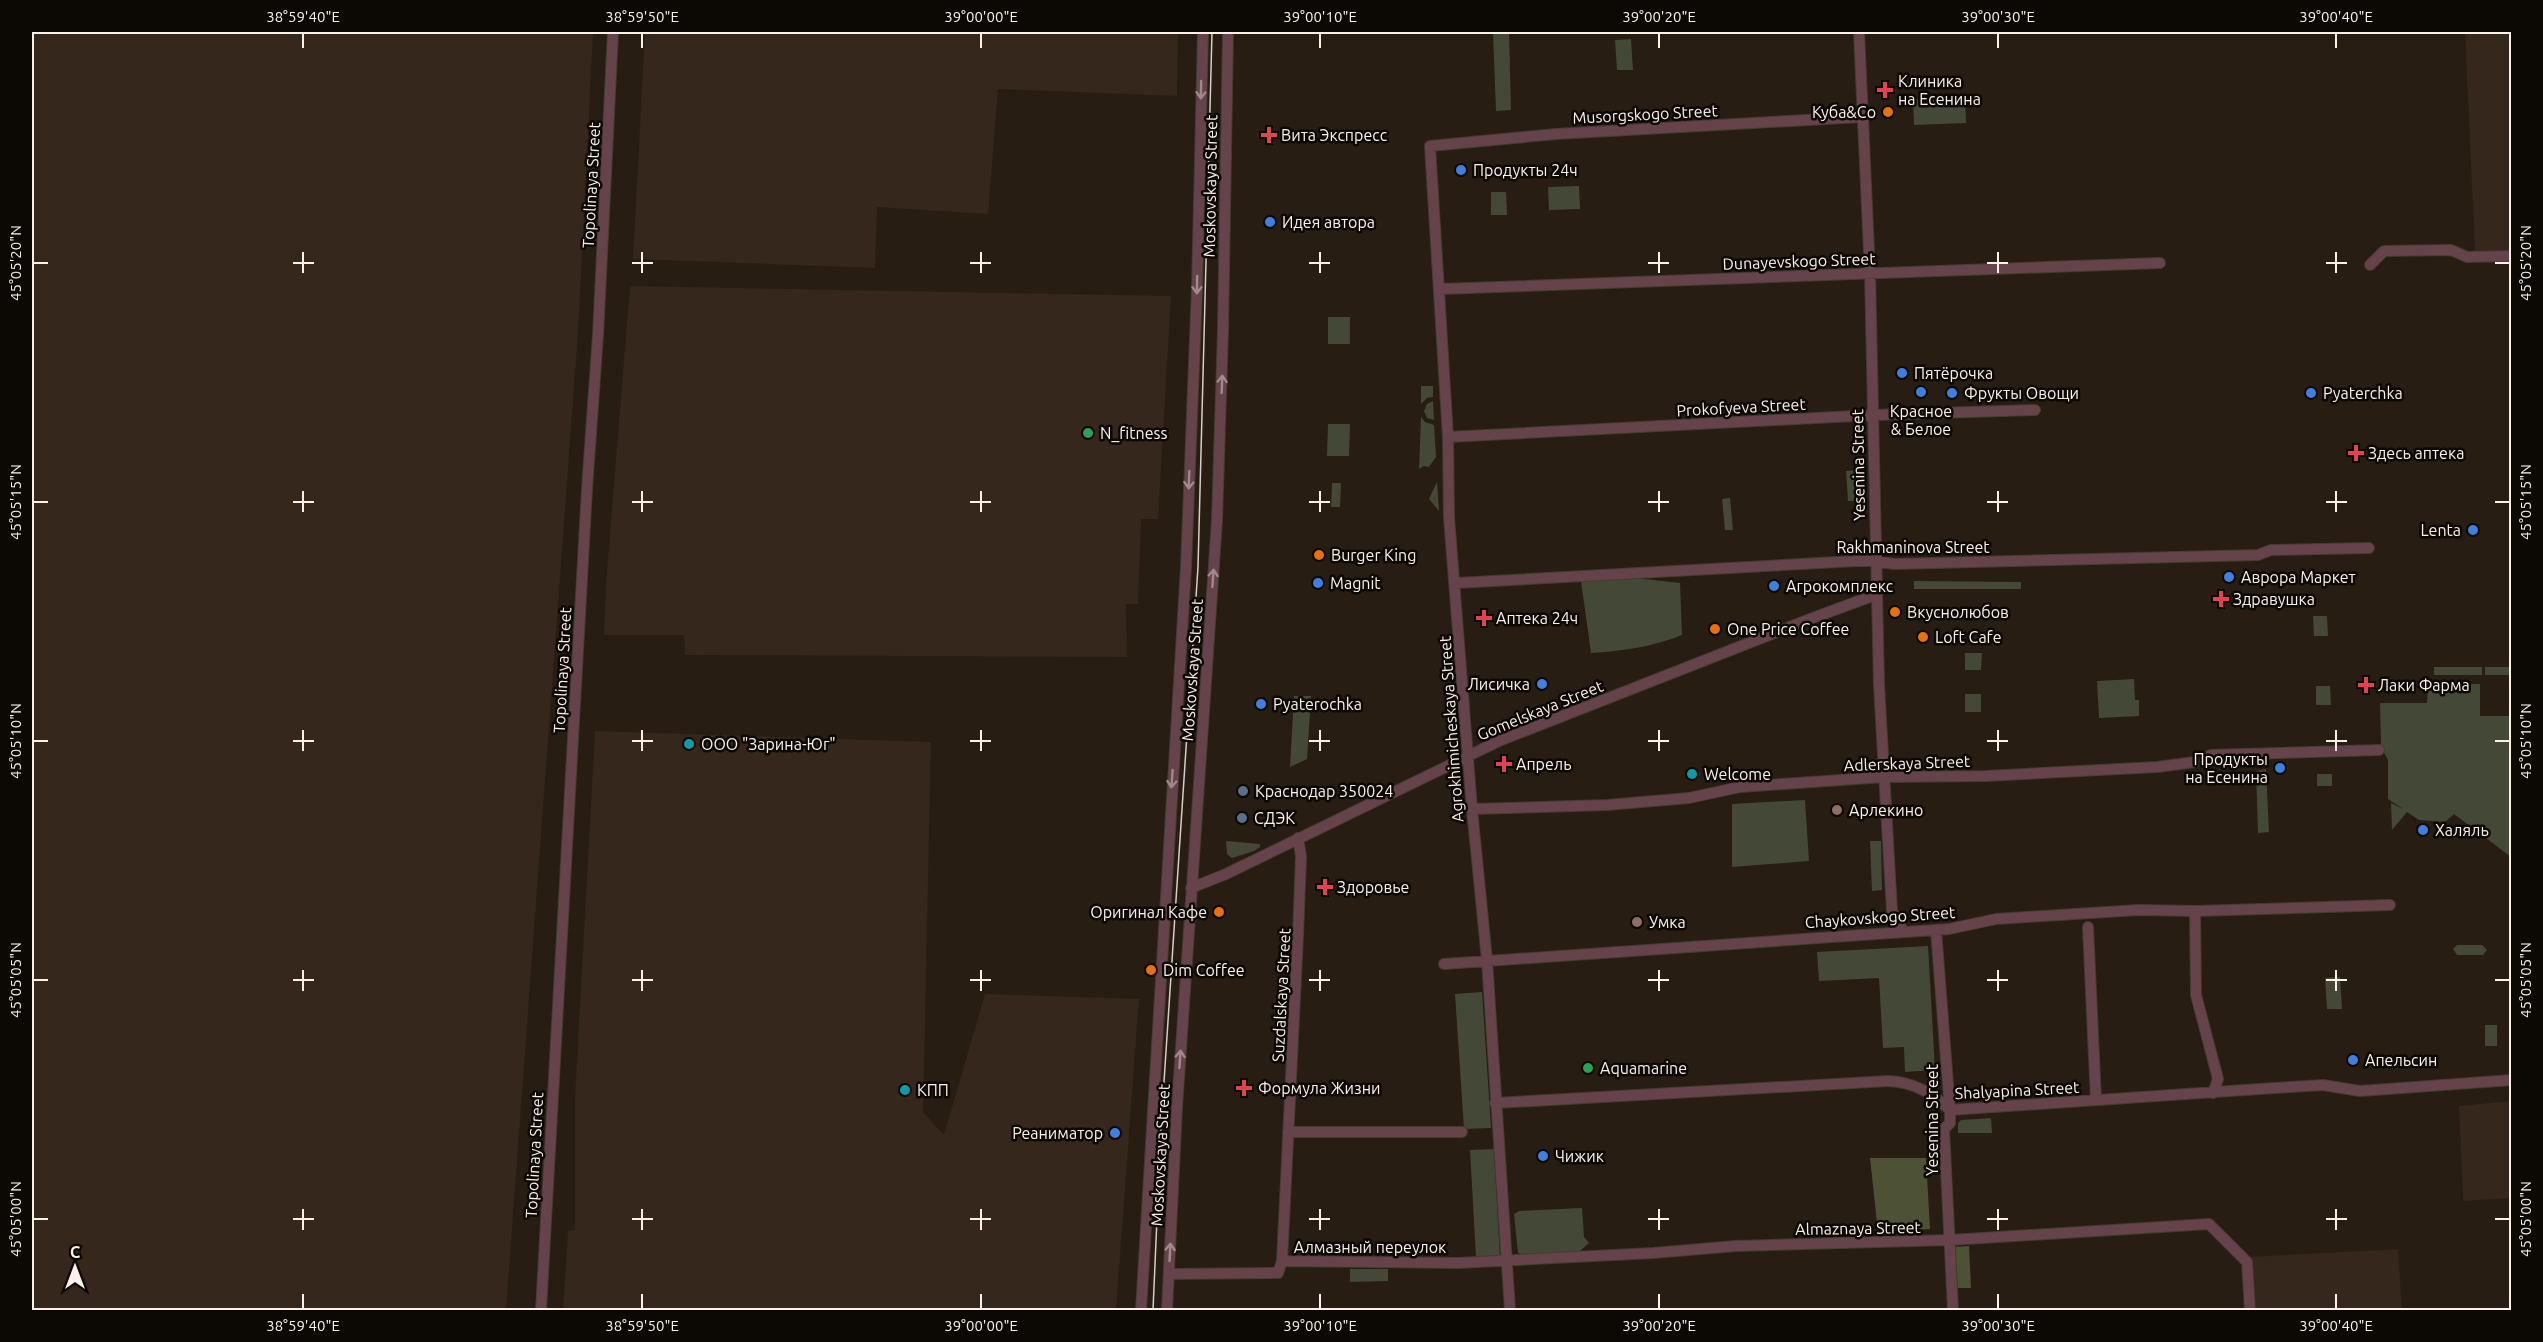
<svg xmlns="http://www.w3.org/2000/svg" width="2543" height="1342" font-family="Ubuntu,sans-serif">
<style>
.industrial{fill:#35271b}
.green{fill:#444836}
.forest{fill:#4c5233}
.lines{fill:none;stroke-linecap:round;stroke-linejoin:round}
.minor-casing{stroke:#443b30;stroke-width:12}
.minor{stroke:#66434a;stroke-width:10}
.tram{stroke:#d7cfc7;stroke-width:1.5}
.oneway{stroke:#a1898a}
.ticks{fill:none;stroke:#f9f1ea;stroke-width:2}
.health-dot{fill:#e0444e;stroke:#0c0804;stroke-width:2}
.food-dot{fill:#e8710a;stroke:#0c0804;stroke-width:2}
.shop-dot{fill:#3f7fe0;stroke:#0c0804;stroke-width:2}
.leisure-dot{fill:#2e9e5b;stroke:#0c0804;stroke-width:2}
.culture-dot{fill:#0f9aa8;stroke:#0c0804;stroke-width:2}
.service-dot{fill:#5c6f8a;stroke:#0c0804;stroke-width:2}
.education-dot{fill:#8d6e63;stroke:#0c0804;stroke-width:2}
.labels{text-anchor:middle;stroke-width:5;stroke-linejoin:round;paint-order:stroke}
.poi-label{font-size:16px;fill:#f9f1ea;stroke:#0c0804;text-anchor:start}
.street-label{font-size:16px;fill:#f9f1ea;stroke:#0c0804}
.neatline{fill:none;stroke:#f9f1ea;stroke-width:2}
.ticks-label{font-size:15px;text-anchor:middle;fill:#f9f1ea}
</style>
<rect width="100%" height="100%" fill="#271d12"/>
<path class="industrial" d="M 32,32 L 593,32 L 578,333 L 506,1310 L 32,1310 Z
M 645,32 L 1178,32 L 1177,96 L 998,89 L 988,214 L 877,207 L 875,268 L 633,259 Z
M 2465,32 L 2511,32 L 2511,251 L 2475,252 Z
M 630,286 L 1171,296 L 1158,519 L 1141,519 L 1138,604 L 1126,604 L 1127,657 L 685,655 L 684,635 L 604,635 L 606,583 Z
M 595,731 L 931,742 L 923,1112 L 944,1135 L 985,994 L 1139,999 L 1116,1310 L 563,1310 L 568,1231 L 575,1230 L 575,1097 Z
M 2511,1101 L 2511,1198 L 2463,1201 L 2459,1106 Z
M 2398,1249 L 2402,1310 L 2254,1310 L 2250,1257 Z"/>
<path class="green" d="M 1493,32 L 1509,32 L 1511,110 L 1496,111 Z
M 1631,39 L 1633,70 L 1617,70 L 1615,40 Z
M 1965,97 L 1966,123 L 1914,125 L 1913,99 Z
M 1579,186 L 1580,209 L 1549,210 L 1548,187 Z
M 1491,192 L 1506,192 L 1507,215 L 1491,215 Z
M 1328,317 L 1350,317 L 1350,344 L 1328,344 Z
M 1421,386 L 1433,386 L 1433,397 L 1427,398 L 1421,404 Z
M 1433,401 L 1434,420 L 1427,418 L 1424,411 L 1427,404 Z
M 1421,417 L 1425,422 L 1434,425 L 1436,457 L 1429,467 L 1424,466 L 1419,469 Z
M 1328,424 L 1350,424 L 1349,456 L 1327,456 Z
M 1857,470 L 1859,501 L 1848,501 L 1846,471 Z
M 1437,482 L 1439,511 L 1429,499 Z
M 1332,483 L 1341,483 L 1340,507 L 1331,507 Z
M 1730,498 L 1733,530 L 1725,530 L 1722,499 Z
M 1636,578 L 1680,583 L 1682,635 C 1652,647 1623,651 1591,653 L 1581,581 Z
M 1914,581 L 2021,582 L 2021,589 L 1914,589 Z
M 2313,616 L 2327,616 L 2328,636 L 2314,636 Z
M 1965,653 L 1982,653 L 1981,670 L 1965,670 Z
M 2434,667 L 2482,667 L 2482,675 L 2434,675 Z
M 2485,667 L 2511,667 L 2511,675 L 2485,675 Z
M 2134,679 L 2135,700 L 2139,700 L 2139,716 L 2099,718 L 2097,681 Z
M 2428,684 L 2480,684 L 2480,716 L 2511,716 L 2511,857 L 2454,814 L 2445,822 L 2419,820 L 2407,812 L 2392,830 L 2391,803 L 2403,809 L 2388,799 L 2388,760 L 2381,747 L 2380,703 L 2427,703 Z
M 2316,686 L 2330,686 L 2331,705 L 2316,705 Z
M 1965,694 L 1981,694 L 1981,712 L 1965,712 Z
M 1294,696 L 1311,696 L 1307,759 L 1290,767 Z
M 2266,769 L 2269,832 L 2258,833 L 2256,771 Z
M 2317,774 L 2332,774 L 2332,786 L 2317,786 Z
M 1805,800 L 1809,861 L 1732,867 L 1732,804 Z
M 1226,841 L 1260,844 L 1260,847 L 1254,851 L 1232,858 L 1227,854 Z
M 1870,841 L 1881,841 L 1882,890 L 1872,891 Z
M 2457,945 L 2482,945 L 2487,950 L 2483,955 L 2457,955 L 2453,949 Z
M 1928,946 L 1935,1070 L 1905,1072 L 1904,1047 L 1883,1048 L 1879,978 L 1819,981 L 1817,952 Z
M 2340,977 L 2342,1009 L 2327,1009 L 2325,978 Z
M 1482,992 L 1491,1128 L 1464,1129 L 1455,994 Z
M 2485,1025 L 2497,1025 L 2497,1046 L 2485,1046 Z
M 1991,1118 L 1992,1133 L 1958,1133 L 1958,1123 L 1961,1120 Z
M 1496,1149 L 1494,1150 L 1500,1257 L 1476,1258 L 1470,1150 Z
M 1582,1208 L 1584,1237 L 1589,1243 L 1574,1256 L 1528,1257 L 1518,1253 L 1514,1214 L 1519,1211 Z
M 1350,1269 L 1388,1269 L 1388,1281 L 1350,1282 Z"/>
<path class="forest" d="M 1870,1158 L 1926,1158 L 1930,1229 L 1878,1232 Z
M 1969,1246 L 1971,1288 L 1958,1288 L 1955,1279 L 1953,1247 Z"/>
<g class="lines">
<g class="minor-casing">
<path id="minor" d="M 1859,32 L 1870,273 L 1879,685 L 1892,911 L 1903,931
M 2370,265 L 2384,251 L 2451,250 L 2467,257 L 2512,256
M 1440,289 L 2160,263
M 1448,437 L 1873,415 L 2035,410
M 1456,583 L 1856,561 L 1874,561 L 1894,564 L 2258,555 L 2271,550 L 2369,548
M 1472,809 L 1607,805 L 1689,798 L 1740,787 L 1884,777 L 1986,776 L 2157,767 L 2195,762 L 2211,755 L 2379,750
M 1191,888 L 1226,874 L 1499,741 L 1810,619 L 1875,595
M 2195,911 L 2196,995 L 2218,1079 L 2213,1093
M 2088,927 L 2096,1100
M 1936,930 L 1950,1110 L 1950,1123 L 1944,1129 L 1953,1310
M 1444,964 L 1949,929 L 1996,919 L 2138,910 L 2195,911 L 2390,905
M 1495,1103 L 1888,1081 C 1914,1082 1932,1093 1950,1110 L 2274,1088 L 2323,1085 L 2360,1091 L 2512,1080
M 1288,1132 L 1462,1132
M 1282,1261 L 1458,1263 L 1653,1253 L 1736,1246 L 1950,1240 L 2209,1224 L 2247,1262 L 2250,1310
M 1169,1274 L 1278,1273 L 1282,1261 L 1298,936 L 1301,856 L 1298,838
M 541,1310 L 587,489 L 598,335 L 613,32
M 1141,1310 L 1186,567 L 1197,288 L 1203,32
M 1167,1310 L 1177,1107 L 1217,520 L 1223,330 L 1228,32
M 1510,1310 L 1487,960 L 1472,809 L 1449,517 L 1448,437 L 1430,146 L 1556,134 L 1861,117"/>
</g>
<use href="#minor" class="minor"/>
<path class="tram" d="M 1153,1310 L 1161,1127 L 1198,567 L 1212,32"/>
</g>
<defs><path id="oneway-shaft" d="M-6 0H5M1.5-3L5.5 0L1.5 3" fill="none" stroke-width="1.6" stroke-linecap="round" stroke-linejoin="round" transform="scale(1.5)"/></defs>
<g class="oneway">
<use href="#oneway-shaft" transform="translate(1201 90) rotate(91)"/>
<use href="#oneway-shaft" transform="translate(1197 285) rotate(91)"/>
<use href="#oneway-shaft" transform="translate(1222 384) rotate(-88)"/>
<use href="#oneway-shaft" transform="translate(1189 480) rotate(92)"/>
<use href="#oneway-shaft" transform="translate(1213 578) rotate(-86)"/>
<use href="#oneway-shaft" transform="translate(1172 779) rotate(94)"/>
<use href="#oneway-shaft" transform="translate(1180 1059) rotate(-86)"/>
<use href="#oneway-shaft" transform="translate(1170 1252) rotate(-87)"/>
</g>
<path class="ticks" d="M 303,33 L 303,48M 642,33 L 642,48M 981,33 L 981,48M 1320,33 L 1320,48M 1659,33 L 1659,48M 1998,33 L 1998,48M 2336,33 L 2336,48M 303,252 L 303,273M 642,252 L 642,273M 981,252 L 981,273M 1320,252 L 1320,273M 1659,252 L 1659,273M 1998,252 L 1998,273M 2336,252 L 2336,273M 33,263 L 48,263M 293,263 L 314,263M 632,263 L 653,263M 970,263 L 991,263M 1309,263 L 1330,263M 1648,263 L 1669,263M 1987,263 L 2008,263M 2326,263 L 2347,263M 2495,263 L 2510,263M 303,491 L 303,512M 642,491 L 642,512M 981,491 L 981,512M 1320,491 L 1320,512M 1659,491 L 1659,512M 1998,491 L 1998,512M 2336,491 L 2336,512M 33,502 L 48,502M 293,502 L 314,502M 632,502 L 653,502M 970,502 L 991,502M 1309,502 L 1330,502M 1648,502 L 1669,502M 1987,502 L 2008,502M 2326,502 L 2347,502M 2495,502 L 2510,502M 303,730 L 303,751M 642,730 L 642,751M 981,730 L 981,751M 1320,730 L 1320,751M 1659,730 L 1659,751M 1998,730 L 1998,751M 2336,730 L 2336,751M 33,741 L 48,741M 293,741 L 314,741M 632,741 L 653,741M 970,741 L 991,741M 1309,741 L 1330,741M 1648,741 L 1669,741M 1987,741 L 2008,741M 2326,741 L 2347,741M 2495,741 L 2510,741M 303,970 L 303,991M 642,970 L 642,991M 981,970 L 981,991M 1320,970 L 1320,991M 1659,970 L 1659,991M 1998,970 L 1998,991M 2336,970 L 2336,991M 33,980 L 48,980M 293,980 L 314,980M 632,980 L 653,980M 970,980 L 991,980M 1309,980 L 1330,980M 1648,980 L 1669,980M 1987,980 L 2008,980M 2326,980 L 2347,980M 2495,980 L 2510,980M 303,1209 L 303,1230M 642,1209 L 642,1230M 981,1209 L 981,1230M 1320,1209 L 1320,1230M 1659,1209 L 1659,1230M 1998,1209 L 1998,1230M 2336,1209 L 2336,1230M 33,1219 L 48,1219M 293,1219 L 314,1219M 632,1219 L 653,1219M 970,1219 L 991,1219M 1309,1219 L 1330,1219M 1648,1219 L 1669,1219M 1987,1219 L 2008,1219M 2326,1219 L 2347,1219M 2495,1219 L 2510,1219M 303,1294 L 303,1309M 642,1294 L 642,1309M 981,1294 L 981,1309M 1320,1294 L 1320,1309M 1659,1294 L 1659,1309M 1998,1294 L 1998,1309M 2336,1294 L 2336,1309"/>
<g class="health-dot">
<path d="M1882 81h6v6h6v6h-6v6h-6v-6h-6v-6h6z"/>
<path d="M1266 126h6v6h6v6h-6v6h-6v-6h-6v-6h6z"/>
<path d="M2353 444h6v6h6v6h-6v6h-6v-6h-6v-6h6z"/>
<path d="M2218 590h6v6h6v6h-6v6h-6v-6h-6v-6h6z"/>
<path d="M1481 609h6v6h6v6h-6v6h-6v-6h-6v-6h6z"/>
<path d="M2363 676h6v6h6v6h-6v6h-6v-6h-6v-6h6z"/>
<path d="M1501 755h6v6h6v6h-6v6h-6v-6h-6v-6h6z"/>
<path d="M1322 878h6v6h6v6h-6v6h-6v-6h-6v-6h6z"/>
<path d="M1241 1079h6v6h6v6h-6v6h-6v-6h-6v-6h6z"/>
</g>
<g class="food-dot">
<circle cx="1888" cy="112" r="6"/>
<circle cx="1319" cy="555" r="6"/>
<circle cx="1895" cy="612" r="6"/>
<circle cx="1715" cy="629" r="6"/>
<circle cx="1923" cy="637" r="6"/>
<circle cx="1219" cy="912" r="6"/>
<circle cx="1151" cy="970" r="6"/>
</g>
<g class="shop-dot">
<circle cx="1461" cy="170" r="6"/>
<circle cx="1270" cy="222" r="6"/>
<circle cx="1902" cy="373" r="6"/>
<circle cx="1921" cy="392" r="6"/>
<circle cx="1952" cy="393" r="6"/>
<circle cx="2311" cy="393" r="6"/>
<circle cx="2473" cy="530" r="6"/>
<circle cx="2229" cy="577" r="6"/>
<circle cx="1318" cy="583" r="6"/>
<circle cx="1774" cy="586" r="6"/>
<circle cx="1542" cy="684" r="6"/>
<circle cx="1261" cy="704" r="6"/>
<circle cx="2280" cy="768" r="6"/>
<circle cx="2423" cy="830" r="6"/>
<circle cx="2353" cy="1060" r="6"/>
<circle cx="1115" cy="1133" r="6"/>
<circle cx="1543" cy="1156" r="6"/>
</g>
<g class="leisure-dot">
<circle cx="1088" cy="433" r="6"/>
<circle cx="1588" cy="1068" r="6"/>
</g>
<g class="culture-dot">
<circle cx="689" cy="744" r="6"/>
<circle cx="1692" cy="774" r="6"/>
<circle cx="905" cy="1090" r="6"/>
</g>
<g class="service-dot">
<circle cx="1243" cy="791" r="6"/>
<circle cx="1242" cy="818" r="6"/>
</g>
<g class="education-dot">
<circle cx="1837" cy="810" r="6"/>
<circle cx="1637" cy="922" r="6"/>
</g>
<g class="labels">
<g class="poi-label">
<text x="1898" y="87">Клиника<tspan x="1898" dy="18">на Есенина</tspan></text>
<text x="1876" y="118" text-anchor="end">Куба&amp;Co</text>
<text x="1281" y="141">Вита Экспресс</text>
<text x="1473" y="176">Продукты 24ч</text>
<text x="1282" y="228">Идея автора</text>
<text x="1914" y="379">Пятёрочка</text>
<text x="1964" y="399">Фрукты Овощи</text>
<text x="2323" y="399">Pyaterchka</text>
<text x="1921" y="417" text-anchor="middle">Красное<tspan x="1921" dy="18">&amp; Белое</tspan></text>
<text x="1100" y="439">N_fitness</text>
<text x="2368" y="459">Здесь аптека</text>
<text x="2461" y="536" text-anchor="end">Lenta</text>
<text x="1331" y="561">Burger King</text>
<text x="2241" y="583">Аврора Маркет</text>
<text x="1330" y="589">Magnit</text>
<text x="1786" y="592">Агрокомплекс</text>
<text x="2233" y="605">Здравушка</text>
<text x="1907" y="618">Вкуснолюбов</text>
<text x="1496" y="624">Аптека 24ч</text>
<text x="1727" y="635">One Price Coffee</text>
<text x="1935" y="643">Loft Cafe</text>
<text x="1530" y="690" text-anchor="end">Лисичка</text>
<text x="2378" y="691">Лаки Фарма</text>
<text x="1273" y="710">Pyaterochka</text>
<text x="701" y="750">ООО "Зарина-Юг"</text>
<text x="2268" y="765" text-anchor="end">Продукты<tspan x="2268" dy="18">на Есенина</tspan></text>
<text x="1516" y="770">Апрель</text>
<text x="1704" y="780">Welcome</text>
<text x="1255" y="797">Краснодар 350024</text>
<text x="1849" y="816">Арлекино</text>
<text x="1254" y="824">СДЭК</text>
<text x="2435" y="836">Халяль</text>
<text x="1337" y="893">Здоровье</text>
<text x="1207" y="918" text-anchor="end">Оригинал Кафе</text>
<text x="1649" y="928">Умка</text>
<text x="1163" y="976">Dim Coffee</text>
<text x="2365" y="1066">Апельсин</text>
<text x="1600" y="1074">Aquamarine</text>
<text x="1258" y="1094">Формула Жизни</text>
<text x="917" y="1096">КПП</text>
<text x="1103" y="1139" text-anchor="end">Реаниматор</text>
<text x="1555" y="1162">Чижик</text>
</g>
<g class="street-label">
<text transform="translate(1645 114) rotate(-3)" y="6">Musorgskogo Street</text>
<text transform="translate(591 185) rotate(-87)" y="6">Topolinaya Street</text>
<text transform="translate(1210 186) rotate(-89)" y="6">Moskovskaya Street</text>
<text transform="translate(1799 261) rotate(-2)" y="6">Dunayevskogo Street</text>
<text transform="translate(1741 407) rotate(-3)" y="6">Prokofyeva Street</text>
<text transform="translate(1858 465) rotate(-91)" y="6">Yesenina Street</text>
<text x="1913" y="553">Rakhmaninova Street</text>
<text transform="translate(562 670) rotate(-87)" y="6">Topolinaya Street</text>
<text transform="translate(1192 670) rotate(-86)" y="6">Moskovskaya Street</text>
<text transform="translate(1540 710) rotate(-22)" y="6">Gomelskaya Street</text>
<text transform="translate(1451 729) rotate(-94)" y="6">Agrokhimicheskaya Street</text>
<text transform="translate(1907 763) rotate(-2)" y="6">Adlerskaya Street</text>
<text transform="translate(1880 917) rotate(-4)" y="6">Chaykovskogo Street</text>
<text transform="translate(1281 995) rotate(-87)" y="6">Suzdalskaya Street</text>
<text transform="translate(2017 1090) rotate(-3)" y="6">Shalyapina Street</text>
<text transform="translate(1932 1120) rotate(-90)" y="6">Yesenina Street</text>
<text transform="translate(534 1155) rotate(-87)" y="6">Topolinaya Street</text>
<text transform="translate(1160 1155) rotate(-87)" y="6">Moskovskaya Street</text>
<text transform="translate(1858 1228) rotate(-1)" y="6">Almaznaya Street</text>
<text x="1370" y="1253">Алмазный переулок</text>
</g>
</g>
<rect width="2543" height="1342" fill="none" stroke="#0c0804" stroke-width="66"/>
<g transform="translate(75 1267)" stroke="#0c0804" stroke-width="4.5" paint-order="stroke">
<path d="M0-4.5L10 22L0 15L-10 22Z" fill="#f9f1ea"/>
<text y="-9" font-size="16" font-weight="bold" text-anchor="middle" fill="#f9f1ea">С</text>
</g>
<rect x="33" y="33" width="2477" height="1276" class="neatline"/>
<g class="ticks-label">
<text x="303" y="22">38°59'40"E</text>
<text x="642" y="22">38°59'50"E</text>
<text x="981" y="22">39°00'00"E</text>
<text x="1320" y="22">39°00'10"E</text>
<text x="1659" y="22">39°00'20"E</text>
<text x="1998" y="22">39°00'30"E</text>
<text x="2336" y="22">39°00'40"E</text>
<text transform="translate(16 263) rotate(-90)" y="5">45°05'20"N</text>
<text transform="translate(2526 263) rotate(-90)" y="5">45°05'20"N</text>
<text transform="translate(16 502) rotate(-90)" y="5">45°05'15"N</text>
<text transform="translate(2526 502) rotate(-90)" y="5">45°05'15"N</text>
<text transform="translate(16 741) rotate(-90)" y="5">45°05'10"N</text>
<text transform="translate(2526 741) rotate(-90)" y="5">45°05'10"N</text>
<text transform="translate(16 980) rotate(-90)" y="5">45°05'05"N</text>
<text transform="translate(2526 980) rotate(-90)" y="5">45°05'05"N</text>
<text transform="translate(16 1219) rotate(-90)" y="5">45°05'00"N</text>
<text transform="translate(2526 1219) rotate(-90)" y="5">45°05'00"N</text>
<text x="303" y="1331">38°59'40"E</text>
<text x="642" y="1331">38°59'50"E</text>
<text x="981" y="1331">39°00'00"E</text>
<text x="1320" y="1331">39°00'10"E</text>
<text x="1659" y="1331">39°00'20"E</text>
<text x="1998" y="1331">39°00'30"E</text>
<text x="2336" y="1331">39°00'40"E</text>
</g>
</svg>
